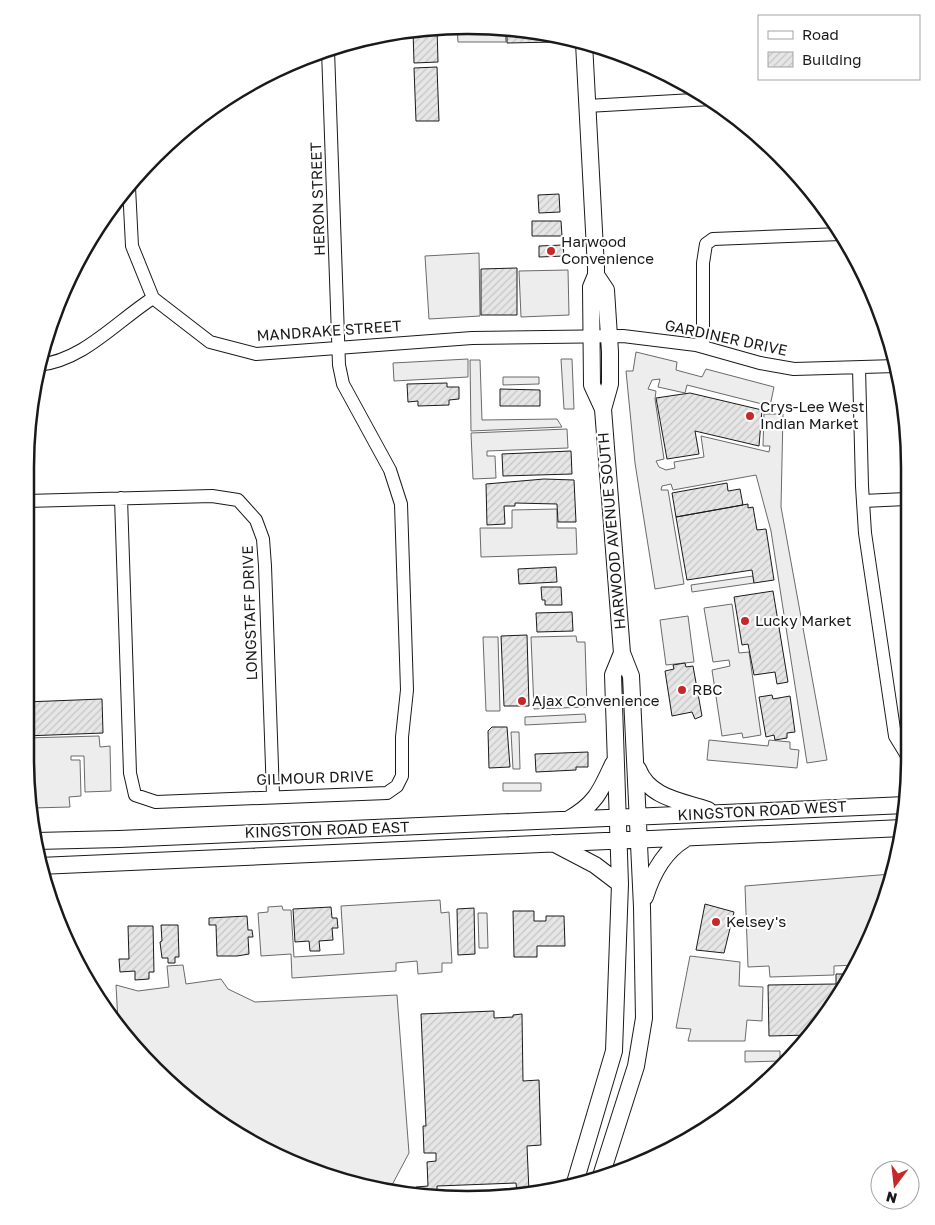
<svg xmlns="http://www.w3.org/2000/svg" width="935" height="1225" font-family="'Golos Text',sans-serif">
<style>
.built{fill:#ededed;stroke:#6a6a6a}
.building{fill:url(#building-hatch);stroke:#1a1a1a}
.lines{fill:none;stroke-linecap:round;stroke-linejoin:round}
.minor-casing{stroke:#1a1a1a;stroke-width:14}
.major-casing{stroke:#1a1a1a;stroke-width:18}
.minor{stroke:#fff;stroke-width:12}
.major{stroke:#fff;stroke-width:16}
.poi-dot{fill:#c62828;stroke:#fff;stroke-width:2}
.labels{text-anchor:middle;stroke-width:4;stroke-linejoin:round;paint-order:stroke}
.street-label{font-size:15px;fill:#1a1a1a;stroke:#fff}
.poi-label{font-size:15px;fill:#1a1a1a;stroke:#fff;text-anchor:start}
.rim{fill:none;stroke:#1a1a1a;stroke-width:2.5}
</style>
<defs>
<pattern id="building-hatch" width="6" height="6" patternUnits="userSpaceOnUse" patternTransform="scale(1.25)"><rect width="6" height="6" fill="#e6e6e6"/><path d="M-1 1l2-2M0 6l6-6M5 7l2-2" fill="none" stroke="#c5c5c5"/></pattern>
</defs>
<rect width="100%" height="100%" fill="#fff"/>
<path class="built" d="M 468,25 L 505,29 L 506,42 L 458,42 L 457,26 Z
M 479,253 L 480,316 L 429,319 L 425,256 Z
M 568,270 L 569,315 L 521,317 L 519,271 Z
M 636,352 L 677,362 L 676,370 L 702,377 L 706,369 L 774,387 L 770,406 L 687,385 L 685,393 L 658,387 L 660,379 L 652,380 L 648,389 L 656,391 L 655,399 L 664,459 L 656,461 L 659,467 L 666,470 L 675,468 L 674,462 L 704,457 L 701,436 L 769,452 L 770,446 L 763,446 L 764,414 L 783,414 L 781,507 L 827,760 L 807,763 L 771,531 L 756,475 L 673,490 L 671,484 L 662,486 L 661,490 L 668,490 L 684,584 L 655,589 L 635,463 L 626,371 L 633,371 Z
M 468,359 L 468,377 L 394,381 L 393,363 Z
M 561,359 L 572,359 L 574,409 L 564,409 Z
M 470,360 L 480,360 L 482,420 L 557,419 L 562,427 L 471,431 Z
M 503,377 L 539,377 L 539,384 L 503,385 Z
M 567,429 L 568,448 L 487,451 L 487,456 L 495,456 L 496,478 L 473,479 L 471,433 Z
M 557,509 L 557,528 L 576,528 L 577,554 L 481,557 L 480,528 L 512,528 L 512,510 Z
M 753,576 L 754,583 L 692,592 L 691,585 Z
M 732,604 L 739,653 L 749,652 L 761,735 L 743,738 L 742,733 L 722,736 L 712,670 L 730,666 L 729,660 L 713,662 L 704,608 Z
M 688,616 L 694,662 L 666,665 L 660,620 Z
M 576,636 L 577,642 L 585,642 L 587,707 L 534,709 L 531,637 Z
M 483,637 L 498,637 L 500,711 L 486,711 Z
M 585,714 L 586,722 L 525,725 L 525,717 Z
M 511,732 L 519,732 L 520,769 L 513,769 Z
M 99,736 L 100,747 L 110,746 L 111,791 L 85,792 L 84,756 L 71,756 L 71,760 L 80,760 L 81,796 L 69,797 L 70,807 L 32,808 L 25,758 L 25,738 Z
M 709,740 L 768,746 L 769,740 L 790,742 L 790,749 L 799,750 L 797,768 L 707,760 Z
M 503,783 L 541,783 L 541,791 L 503,791 Z
M 891,874 L 876,927 L 856,965 L 834,966 L 834,975 L 770,977 L 769,966 L 748,967 L 745,886 Z
M 440,900 L 441,913 L 449,912 L 452,963 L 442,963 L 442,972 L 418,974 L 417,961 L 396,963 L 396,971 L 292,978 L 291,954 L 261,956 L 258,913 L 268,912 L 268,907 L 282,906 L 283,910 L 291,910 L 294,957 L 344,954 L 341,906 Z
M 478,913 L 487,913 L 488,948 L 479,948 Z
M 690,956 L 740,962 L 739,986 L 763,987 L 762,1021 L 747,1020 L 745,1041 L 688,1041 L 691,1029 L 676,1028 Z
M 183,965 L 186,984 L 221,979 L 228,989 L 255,1002 L 397,995 L 409,1153 L 392,1185 L 392,1190 L 353,1185 L 247,1141 L 155,1071 L 118,1022 L 116,985 L 138,991 L 169,987 L 167,966 Z
M 745,1051 L 780,1051 L 780,1061 L 745,1062 Z"/>
<path class="building" d="M 437,28 L 438,62 L 414,63 L 413,30 Z
M 507,29 L 554,34 L 556,42 L 507,43 Z
M 437,67 L 439,121 L 416,121 L 414,68 Z
M 559,194 L 560,212 L 539,213 L 538,195 Z
M 532,221 L 561,221 L 562,236 L 532,236 Z
M 563,245 L 564,256 L 539,257 L 539,246 Z
M 517,268 L 517,315 L 481,315 L 481,269 Z
M 447,383 L 447,387 L 459,387 L 459,399 L 449,400 L 449,405 L 418,406 L 418,401 L 408,402 L 407,384 Z
M 500,389 L 540,390 L 540,406 L 500,406 Z
M 690,393 L 762,410 L 759,446 L 695,431 L 699,454 L 667,459 L 656,398 Z
M 571,451 L 572,474 L 503,476 L 502,454 Z
M 544,479 L 574,480 L 576,522 L 558,522 L 557,504 L 515,503 L 515,506 L 504,506 L 505,524 L 487,525 L 486,484 Z
M 727,483 L 728,491 L 740,489 L 743,505 L 676,517 L 672,493 Z
M 748,504 L 748,508 L 753,507 L 757,530 L 766,529 L 774,580 L 754,583 L 752,570 L 687,580 L 676,517 Z
M 556,567 L 557,582 L 519,584 L 518,569 Z
M 541,587 L 561,587 L 562,605 L 545,605 L 545,600 L 542,600 Z
M 773,591 L 788,682 L 777,684 L 775,672 L 754,675 L 748,644 L 742,645 L 734,597 Z
M 572,612 L 573,631 L 537,632 L 536,613 Z
M 527,635 L 529,706 L 504,706 L 501,636 Z
M 685,663 L 686,667 L 693,666 L 702,716 L 695,719 L 692,712 L 672,716 L 665,671 L 674,669 L 673,665 Z
M 772,695 L 773,699 L 790,696 L 795,732 L 787,733 L 787,738 L 775,740 L 774,735 L 766,737 L 759,697 Z
M 102,699 L 103,733 L 25,736 L 25,702 Z
M 492,727 L 507,727 L 510,767 L 489,768 L 488,731 Z
M 588,752 L 588,767 L 576,767 L 576,770 L 536,772 L 535,754 Z
M 705,904 L 734,912 L 724,953 L 696,950 Z
M 331,907 L 332,918 L 337,918 L 338,928 L 332,928 L 333,940 L 319,941 L 320,951 L 310,951 L 309,941 L 295,942 L 293,909 Z
M 474,908 L 475,954 L 458,955 L 457,909 Z
M 513,911 L 534,911 L 534,921 L 546,921 L 546,916 L 564,916 L 565,946 L 537,946 L 537,957 L 514,957 Z
M 247,916 L 248,930 L 252,930 L 253,937 L 248,937 L 249,954 L 237,956 L 217,956 L 216,925 L 209,925 L 209,918 Z
M 161,925 L 178,925 L 179,957 L 175,957 L 175,963 L 168,963 L 168,958 L 162,958 L 160,942 L 162,941 Z
M 128,926 L 153,926 L 154,972 L 149,972 L 149,979 L 135,980 L 135,971 L 120,972 L 119,959 L 129,959 Z
M 836,974 L 851,974 L 836,1003 L 810,1035 L 769,1036 L 768,985 L 836,984 Z
M 494,1011 L 494,1018 L 513,1017 L 513,1015 L 522,1014 L 523,1081 L 539,1080 L 541,1145 L 527,1146 L 529,1192 L 517,1193 L 516,1183 L 437,1186 L 437,1196 L 411,1193 L 416,1187 L 428,1186 L 427,1162 L 436,1161 L 436,1153 L 424,1153 L 423,1126 L 426,1126 L 421,1014 Z"/>
<g class="lines">
<g class="minor-casing">
<path id="minor" d="M 587,106 L 711,99
M 129,187 L 132,246 L 153,298 L 210,342 L 256,354 L 472,338 L 623,336 L 696,345 L 760,363 L 794,369 L 896,366
M 703,347 L 703,263 L 706,244 L 713,239 L 841,234
M 38,365 C 83,361 117,321 153,298
M 859,368 L 862,486 L 865,533 L 895,736 L 906,754
M 121,498 L 130,773 L 135,795 L 156,802 L 387,793 L 397,786 L 402,776 L 402,737 L 407,690 L 401,504 L 390,470 L 343,384 L 339,365 L 328,50
M 26,501 L 212,496 L 238,500 L 256,520 L 263,539 L 265,566 L 273,795
M 863,501 L 906,499"/>
</g>
<g class="major-casing">
<path id="major" d="M 584,43 L 596,268 L 596,275 L 591,287 L 592,385 L 603,409 L 622,653 L 631,676 L 642,907 L 644,1018 L 636,1066 L 601,1176
M 596,275 L 606,290 L 610,352 L 610,384 L 603,409
M 638,769 C 649,798 682,801 708,810
M 569,819 C 596,804 601,790 613,764
M 36,841 L 119,839 L 906,805
M 553,843 L 595,865 L 620,884
M 39,866 L 903,828
M 645,897 C 652,874 663,852 685,839
M 574,1186 L 614,1051 L 620,884 L 613,675 L 622,653"/>
</g>
<use href="#minor" class="minor"/>
<use href="#major" class="major"/>
</g>
<g class="poi-dot">
<circle cx="551" cy="251" r="5"/>
<circle cx="750" cy="416" r="5"/>
<circle cx="745" cy="621" r="5"/>
<circle cx="682" cy="690" r="5"/>
<circle cx="522" cy="701" r="5"/>
<circle cx="716" cy="922" r="5"/>
</g>
<g class="labels">
<g class="street-label">
<text transform="translate(318 199) rotate(-92)" y="5">HERON STREET</text>
<text transform="translate(329 331) rotate(-4)" y="5">MANDRAKE STREET</text>
<text transform="translate(726 338) rotate(12)" y="5">GARDINER DRIVE</text>
<text transform="translate(612 531) rotate(-95)" y="5">HARWOOD AVENUE SOUTH</text>
<text transform="translate(250 613) rotate(-92)" y="5">LONGSTAFF DRIVE</text>
<text transform="translate(315 778) rotate(-2)" y="5">GILMOUR DRIVE</text>
<text transform="translate(762 811) rotate(-3)" y="5">KINGSTON ROAD WEST</text>
<text transform="translate(327 830) rotate(-2)" y="5">KINGSTON ROAD EAST</text>
</g>
<g class="poi-label">
<text x="561" y="247">Harwood<tspan x="561" dy="17">Convenience</tspan></text>
<text x="760" y="412">Crys-Lee West<tspan x="760" dy="17">Indian Market</tspan></text>
<text x="755" y="626">Lucky Market</text>
<text x="692" y="695">RBC</text>
<text x="532" y="706">Ajax Convenience</text>
<text x="726" y="927">Kelsey's</text>
</g>
</g>
<path d="M0 0H935V1225H0ZM467 34H468A433 433 0 0 1 901 467V758A433 433 0 0 1 468 1191H467A433 433 0 0 1 34 758V467A433 433 0 0 1 467 34Z" fill="#fff" fill-rule="evenodd"/>
<path class="rim" d="M467 34H468A433 433 0 0 1 901 467V758A433 433 0 0 1 468 1191H467A433 433 0 0 1 34 758V467A433 433 0 0 1 467 34Z"/>
<rect x="758" y="15" width="162" height="65" fill="#ffffff" stroke="#a3a3a3"/>
<rect x="768" y="31" width="25" height="8" fill="#ffffff" stroke="#a3a3a3"/>
<text x="802" y="40" font-size="15" fill="#1a1a1a">Road</text>
<rect x="768" y="52" width="25" height="15" fill="url(#building-hatch)" stroke="#a3a3a3"/>
<text x="802" y="65" font-size="15" fill="#1a1a1a">Building</text>
<g transform="translate(895 1185) rotate(195)"><circle r="24" fill="#ffffff" stroke="#a3a3a3"/>
<path d="M0-4L9 19L0 12L-9 19Z" fill="#c62828"/>
<text y="-8" font-size="14" font-weight="bold" text-anchor="middle" fill="#1a1a1a">N</text>
</g>
</svg>
